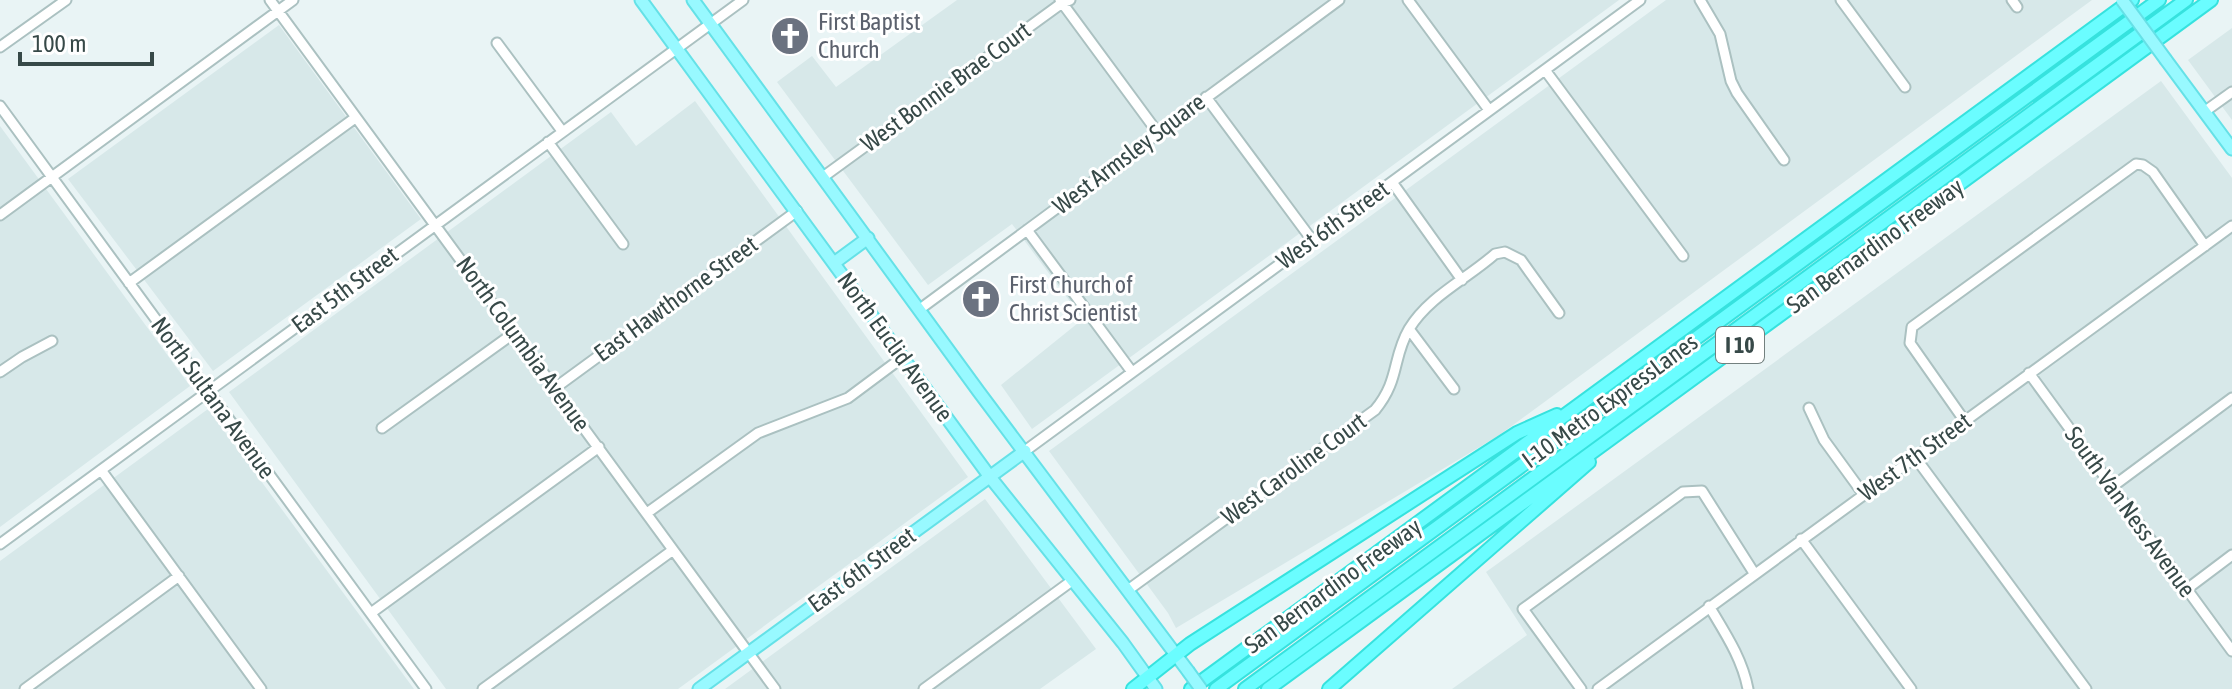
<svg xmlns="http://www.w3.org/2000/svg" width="2232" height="689" font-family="'Asap Condensed',sans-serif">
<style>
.residential{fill:#d7e8e9}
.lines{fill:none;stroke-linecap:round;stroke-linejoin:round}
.minor-casing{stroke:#abc1c1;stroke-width:13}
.major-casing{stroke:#65e1e7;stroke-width:15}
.highway-casing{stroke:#36e2de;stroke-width:16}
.minor{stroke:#fff;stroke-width:9}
.major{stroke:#98f9ff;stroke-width:11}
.highway{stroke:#6afdff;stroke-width:12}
.major-bridge-casing{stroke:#65e1e7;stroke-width:15;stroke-linecap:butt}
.major-bridge{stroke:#98f9ff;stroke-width:11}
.labels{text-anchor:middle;stroke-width:6;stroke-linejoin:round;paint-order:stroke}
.shield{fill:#fff;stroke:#73807f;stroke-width:2}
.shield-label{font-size:22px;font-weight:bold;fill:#374948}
.worship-label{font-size:24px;fill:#5b616d;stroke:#fff;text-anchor:start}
.street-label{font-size:24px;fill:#374948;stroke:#fff}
</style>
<rect width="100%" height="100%" fill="#e9f4f5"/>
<path class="residential" d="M 957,0 L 1619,0 L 1032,429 L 1001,385 L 1083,319 L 1012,224 L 928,285 L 777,82 L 812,56 L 836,87 Z
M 1666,0 L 2092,0 L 1498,436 L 1176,628 L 1168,613 L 1049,451 Z
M 279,25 L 421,219 L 213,371 L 68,179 Z
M 2232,28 L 2232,120 L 2188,60 Z
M 2161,81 L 2232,178 L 2232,689 L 1452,689 L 1527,635 L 1486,572 Z
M 695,101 L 968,477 L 678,689 L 446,689 L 229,392 L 611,112 L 636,146 Z
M 0,126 L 190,386 L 0,527 Z
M 208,409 L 414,689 L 0,689 L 0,561 Z
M 985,499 L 1096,649 L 1040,689 L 725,689 Z"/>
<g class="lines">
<g class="minor-casing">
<path id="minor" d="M 270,0 L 775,689
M 1060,0 L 1158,133
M 1408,0 L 1489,110
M 1700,0 L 1720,34 L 1731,81 L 1737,93 L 1784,160
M 1841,0 L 1905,87
M 2012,0 L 2017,7
M 497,43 L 562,131
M 0,47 L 66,0
M 1545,70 L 1683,256
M 1206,97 L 1312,240
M 0,106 L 426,689
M 2204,112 L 2232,92
M 548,142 L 623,244
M 823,177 L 1062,3 L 1070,0
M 1392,182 L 1462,280
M 0,215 L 293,0
M 1027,230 L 1132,372
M 129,283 L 355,118
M 920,309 L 1339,0
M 1409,329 L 1454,389
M 0,372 L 22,357 L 52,341
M 2029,373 L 2232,651
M 555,388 L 797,211
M 1809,408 L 1824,440 L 1864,495
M 1964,420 L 1910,343 L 1912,327 L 2136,164 L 2143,165 L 2153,172 L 2205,246
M 382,428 L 514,333
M 1025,451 L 1640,0
M 1915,457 L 2086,689
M 101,470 L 261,689
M 2112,487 L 2232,398
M 647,513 L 758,433 L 848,398 L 903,357
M 1801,539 L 1911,689
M 0,544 L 743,0
M 2187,589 L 2232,555
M 1128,590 L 1375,410 C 1400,380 1392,358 1409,329 C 1429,296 1467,279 1495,254 L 1505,252 L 1521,260 L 1559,313
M 1709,606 C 1725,633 1742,658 1748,689
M 371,613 L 599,447
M 25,689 L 179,576
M 483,689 L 673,550
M 924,689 L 1073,580
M 1581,689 L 1523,609 L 1683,492 L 1702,491 L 1754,573
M 1598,689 L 2232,226"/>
</g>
<g class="major-casing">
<path id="major" d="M 641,0 L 990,477 L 1123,643 L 1156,689
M 693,0 L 979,392 L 1188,671
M 2166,60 L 2232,149
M 834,263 L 868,238
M 699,689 L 1025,451"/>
</g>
<g class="highway-casing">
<path id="highway" d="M 1133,689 L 1190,644 L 1517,433 L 1557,415
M 1191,689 L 2132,0
M 1216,689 L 2159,0
M 1245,689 L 2186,0
M 1268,689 L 2211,0
M 1329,689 L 1589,462"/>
</g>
<use href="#minor" class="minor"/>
<use href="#major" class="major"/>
<use href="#highway" class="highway"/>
<g class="major-bridge-casing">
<path id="major-bridge" d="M 2122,0 L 2166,60
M 1188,671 L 1201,689"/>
</g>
<use href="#major-bridge" class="major-bridge"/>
</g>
<defs>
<g id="church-disc" transform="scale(2)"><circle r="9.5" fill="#6b7280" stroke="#fff"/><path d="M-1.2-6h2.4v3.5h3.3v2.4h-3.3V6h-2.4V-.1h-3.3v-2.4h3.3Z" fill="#fff"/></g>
</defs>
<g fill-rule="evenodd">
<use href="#church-disc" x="790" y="36"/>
<use href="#church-disc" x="981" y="299"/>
</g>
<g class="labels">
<rect class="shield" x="1716" y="327" width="48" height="36" rx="6"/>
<g class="shield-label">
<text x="1740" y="353">I 10</text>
</g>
<g class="worship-label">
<text x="818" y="30">First Baptist<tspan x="818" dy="28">Church</tspan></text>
<text x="1009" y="293">First Church of<tspan x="1009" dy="28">Christ Scientist</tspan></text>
</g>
<g class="street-label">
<text transform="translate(946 87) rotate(-36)" y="8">West Bonnie Brae Court</text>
<text transform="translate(1129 154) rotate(-37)" y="8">West Armsley Square</text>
<text transform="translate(1333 225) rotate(-36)" y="8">West 6th Street</text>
<text transform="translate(1875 246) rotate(-36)" y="8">San Bernardino Freeway</text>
<text transform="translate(345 290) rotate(-37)" y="8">East 5th Street</text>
<text transform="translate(676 299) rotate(-36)" y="8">East Hawthorne Street</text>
<text transform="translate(523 344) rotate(54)" y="8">North Columbia Avenue</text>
<text transform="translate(895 347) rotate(54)" y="8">North Euclid Avenue</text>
<text transform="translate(213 398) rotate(54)" y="8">North Sultana Avenue</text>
<text transform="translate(1610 401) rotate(-36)" y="8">I-10 Metro ExpressLanes</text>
<text transform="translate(1915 457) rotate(-36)" y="8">West 7th Street</text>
<text transform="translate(1294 469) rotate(-36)" y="8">West Caroline Court</text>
<text transform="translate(2130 512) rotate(54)" y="8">South Van Ness Avenue</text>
<text transform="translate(862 570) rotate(-36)" y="8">East 6th Street</text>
<text transform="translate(1333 586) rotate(-36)" y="8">San Bernardino Freeway</text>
</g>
</g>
<path d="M20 52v12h132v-12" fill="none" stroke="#374948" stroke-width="4"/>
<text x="32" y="52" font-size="24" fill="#374948" stroke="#ffffff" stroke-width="6" paint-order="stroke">100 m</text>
</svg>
